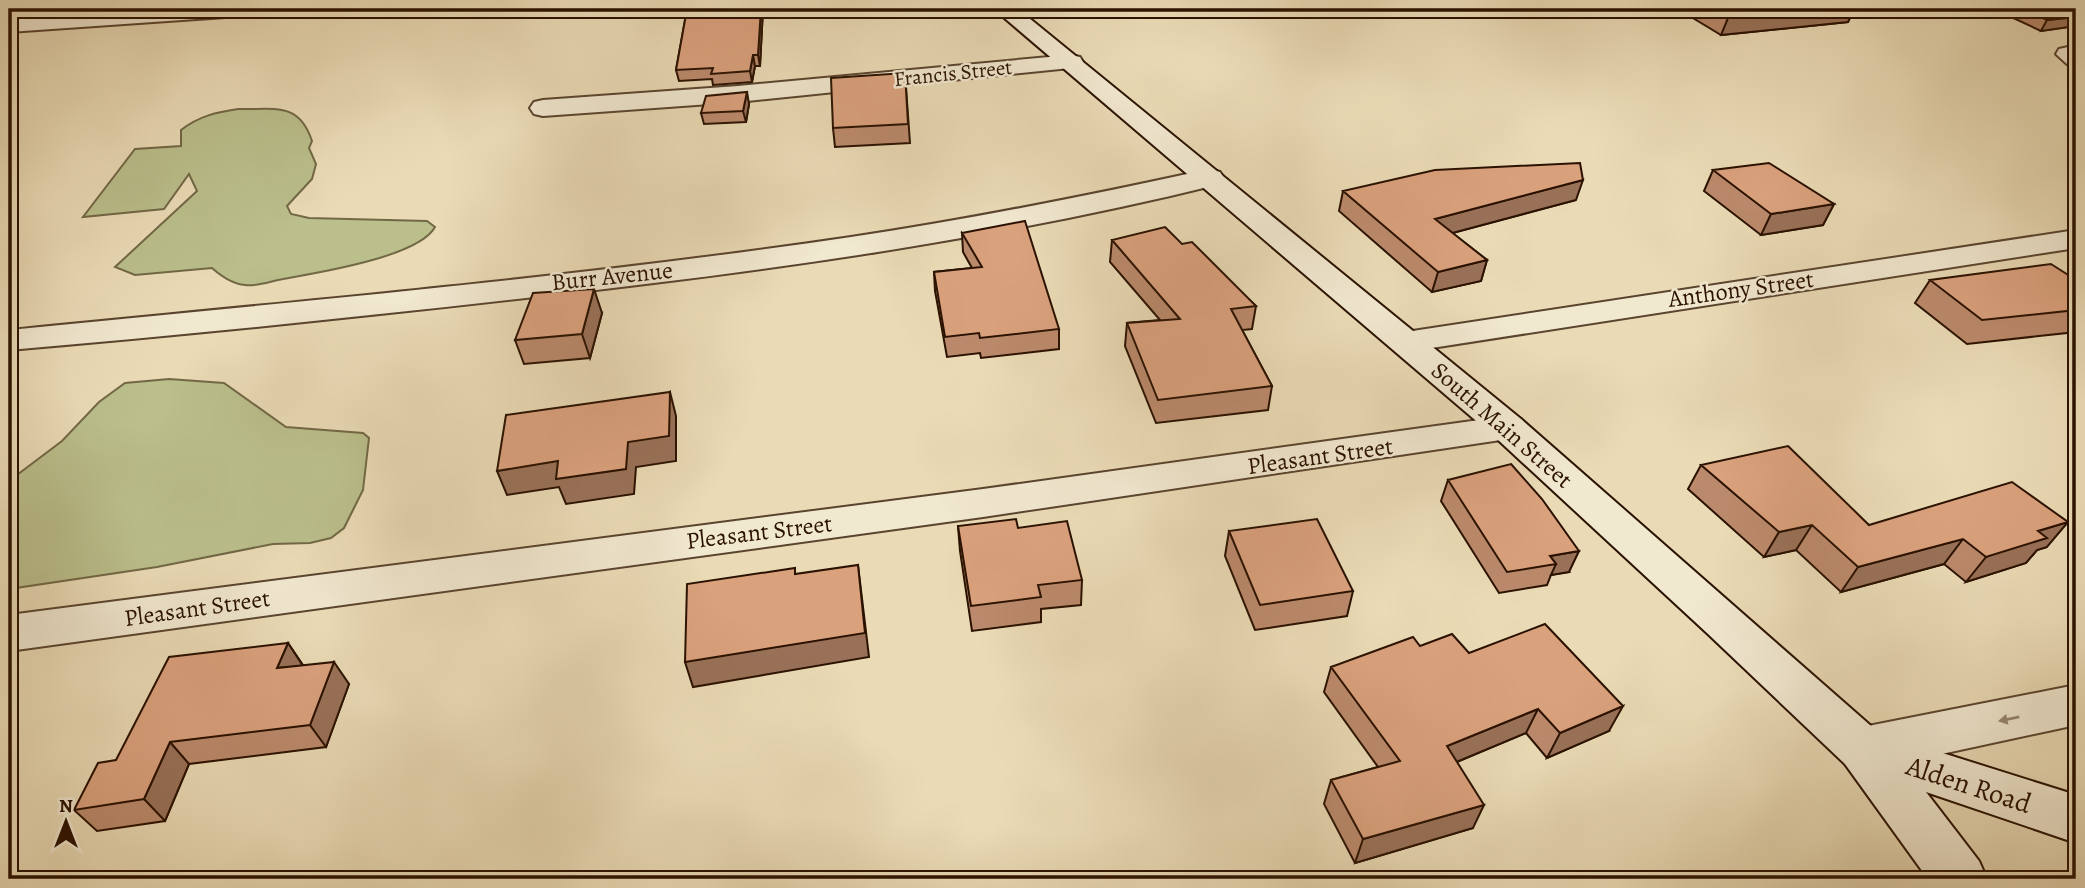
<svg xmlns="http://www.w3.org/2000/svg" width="2085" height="888" font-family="Alegreya,serif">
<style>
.green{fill:#babf8c;stroke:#726846;stroke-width:2}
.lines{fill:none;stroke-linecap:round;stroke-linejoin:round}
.street-casing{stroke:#5a442e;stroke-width:4}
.secondary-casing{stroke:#2a1100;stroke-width:4}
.street{fill:#f1e8d0;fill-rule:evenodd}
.secondary{fill:#f1e8d0;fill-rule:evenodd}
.wall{fill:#bb8a6c;stroke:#2a1100;stroke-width:2}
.shaded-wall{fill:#997158;stroke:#2a1100;stroke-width:2}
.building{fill:#daa17d;stroke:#2a1100;stroke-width:2}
.oneway{fill:#978772}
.labels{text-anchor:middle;stroke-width:5;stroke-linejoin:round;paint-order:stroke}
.far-street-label{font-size:21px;fill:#2a1100;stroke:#f1e8d0}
.street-label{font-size:24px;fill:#2a1100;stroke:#f1e8d0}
.near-street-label{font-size:28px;fill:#2a1100;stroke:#f1e8d0}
</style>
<rect width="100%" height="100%" fill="#eadbb6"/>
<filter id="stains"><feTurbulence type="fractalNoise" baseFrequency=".00286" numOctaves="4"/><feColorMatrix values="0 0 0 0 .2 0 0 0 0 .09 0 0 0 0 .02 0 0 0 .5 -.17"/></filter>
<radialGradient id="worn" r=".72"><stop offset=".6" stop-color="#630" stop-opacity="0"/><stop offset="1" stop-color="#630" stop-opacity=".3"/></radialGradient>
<path class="green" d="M 238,109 C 274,110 299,101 312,141 L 309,148 L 316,164 L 312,179 L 287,206 L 291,214 L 309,218 L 427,221 L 435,227 C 419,257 316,273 283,279 C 271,281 256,287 245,285 C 232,284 221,276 212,268 L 135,275 L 115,267 L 197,191 L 189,174 L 164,209 L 83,217 L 135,149 L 181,146 L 181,130 C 199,116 217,112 238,109 Z
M 169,379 L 224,383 L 286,427 L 363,433 L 369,438 L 363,490 L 344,528 L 331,538 L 310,543 L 273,544 L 157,567 L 9,589 L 9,481 L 62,441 L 99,402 L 125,383 Z"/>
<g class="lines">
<g class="street-casing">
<path id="street" d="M 145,9 L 251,9 L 240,16 L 9,32 L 9,18 Z
M 2068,47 L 2076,49 L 2076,66 L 2067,64 L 2056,54 L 2059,49 Z
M 1071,55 L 1080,57 L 1083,62 L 1080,67 L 738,102 L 543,116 L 534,114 L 530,108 L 534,102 L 543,100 L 738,86 Z
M 1210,169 L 1220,172 L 1224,178 L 1220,184 C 995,240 765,271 535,297 C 360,317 184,335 9,350 L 9,330 C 290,302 572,278 851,237 C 972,219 1091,195 1210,169 Z
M 2076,230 L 2076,248 L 1406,352 L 1394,349 L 1389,342 L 1394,335 L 1406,332 Z
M 1508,416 L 1521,419 L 1527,428 L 1521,437 L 983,517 L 9,651 L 9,615 L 983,489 Z
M 2076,685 L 2076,725 L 1863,771 L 1845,764 L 1838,749 L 1845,734 L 1863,727 Z"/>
</g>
<g class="secondary-casing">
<path id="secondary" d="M 994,9 L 1018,9 L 1521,419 L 1879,733 L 2076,795 L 2076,843 L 1926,792 L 1979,861 L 1987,879 L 1928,879 L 1845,764 L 1707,633 L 1495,437 Z"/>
</g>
<use href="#street" class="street"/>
<use href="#secondary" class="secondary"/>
</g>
<path class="wall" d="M 687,9 L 763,9 L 760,66 L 755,66 L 752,82 L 713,85 L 712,79 L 679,81 L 676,70 Z
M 1678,9 L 1854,9 L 1848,22 L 1721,35 Z
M 1994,9 L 2076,9 L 2076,26 L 2041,31 Z
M 905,73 L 910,143 L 835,147 L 833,128 Z
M 749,104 L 746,122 L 704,124 L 701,113 Z
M 1713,170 L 1834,204 L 1823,225 L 1761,235 L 1704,191 Z
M 1343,191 L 1576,200 L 1452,233 L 1487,260 L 1481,281 L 1432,292 L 1339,211 Z
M 962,233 L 1059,329 L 1059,349 L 981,358 L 980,353 L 947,357 L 935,291 L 934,272 L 972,268 L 963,252 Z
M 1112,240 L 1182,244 L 1256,306 L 1252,329 L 1242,330 L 1272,386 L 1268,410 L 1156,423 L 1125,346 L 1127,323 L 1160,320 L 1110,262 Z
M 1930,280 L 2076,280 L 2076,332 L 1967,344 L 1915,303 Z
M 602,313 L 590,358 L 524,364 L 515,340 Z
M 1701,465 L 1869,525 L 2047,547 L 2037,550 L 2026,563 L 1966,582 L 1944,564 L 1841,592 L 1796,550 L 1764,557 L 1688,489 Z
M 1448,480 L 1569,572 L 1551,575 L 1547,585 L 1499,593 L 1441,501 Z
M 958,526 L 1018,528 L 1082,580 L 1081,605 L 1041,609 L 1041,622 L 972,631 L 960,551 Z
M 1229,531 L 1353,591 L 1347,616 L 1255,630 L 1225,556 Z
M 288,643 L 303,665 L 349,684 L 326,747 L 189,764 L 165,821 L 97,831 L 74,810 L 116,760 Z
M 1420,646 L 1469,653 L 1609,731 L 1547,758 L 1526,733 L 1457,762 L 1473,828 L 1355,863 L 1324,804 L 1331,780 L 1378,767 L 1324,692 L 1331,667 Z"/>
<path class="shaded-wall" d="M 9,9 L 34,9 L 28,14 L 9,16 Z
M 761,9 L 763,9 L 760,66 L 758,55 Z
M 1817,9 L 1854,9 L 1848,22 L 1721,35 L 1728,18 Z
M 2076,17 L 2076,26 L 2041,31 L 2047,20 Z
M 753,55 L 755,66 L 752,82 L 750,71 Z
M 747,92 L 749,104 L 746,122 L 743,111 Z
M 1583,180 L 1576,200 L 1430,239 L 1435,219 Z
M 1834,204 L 1823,225 L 1761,235 L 1771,214 Z
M 1487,260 L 1481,281 L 1432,292 L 1438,272 Z
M 594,289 L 602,313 L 590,358 L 582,334 Z
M 670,392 L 676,416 L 676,461 L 636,467 L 634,494 L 566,504 L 559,487 L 507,495 L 497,471 L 628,442 Z
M 2068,522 L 2047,547 L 2037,550 L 2026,563 L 1966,582 L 1986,557 L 2038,531 Z
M 1812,525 L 1796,550 L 1764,557 L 1779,532 Z
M 1963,539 L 1944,564 L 1841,592 L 1858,567 Z
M 1579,551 L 1569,572 L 1551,575 L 1556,564 L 1550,556 Z
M 858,565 L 869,657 L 693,687 L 685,662 Z
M 288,643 L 303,666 L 277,668 Z
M 334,662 L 349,684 L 326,747 L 310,725 Z
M 1623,706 L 1609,731 L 1547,758 L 1560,733 Z
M 1538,709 L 1526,733 L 1437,770 L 1447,746 Z
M 170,742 L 189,764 L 165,821 L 144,799 Z
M 1484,805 L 1473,828 L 1355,863 L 1363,839 Z"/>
<path class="building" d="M 687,9 L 761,9 L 758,55 L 753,55 L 750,71 L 711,74 L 713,68 L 676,70 Z
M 1712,9 L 1817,9 L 1728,18 Z
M 2022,9 L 2076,9 L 2076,17 L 2047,20 Z
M 905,73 L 908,124 L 833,128 L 831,78 Z
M 747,92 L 743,111 L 701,113 L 706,96 Z
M 1580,163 L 1583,180 L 1435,219 L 1487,260 L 1438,272 L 1343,191 L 1435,170 Z
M 1769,163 L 1834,204 L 1771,214 L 1713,170 Z
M 1025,221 L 1059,329 L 980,338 L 979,333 L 945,337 L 934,272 L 982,267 L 962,233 Z
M 1165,227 L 1182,244 L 1192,242 L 1256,306 L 1231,309 L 1272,386 L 1158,400 L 1127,323 L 1180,319 L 1112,240 Z
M 2051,264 L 2076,280 L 2076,310 L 1982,320 L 1930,280 Z
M 594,289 L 582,334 L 515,340 L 533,293 Z
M 670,392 L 669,436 L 628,442 L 626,469 L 556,479 L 558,461 L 497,471 L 506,415 Z
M 1788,446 L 1869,525 L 2012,482 L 2068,522 L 2038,531 L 2047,538 L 1986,557 L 1963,539 L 1858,567 L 1812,525 L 1779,532 L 1701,465 Z
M 1511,464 L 1542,499 L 1579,551 L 1550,556 L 1556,564 L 1507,572 L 1448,480 Z
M 1016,519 L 1018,528 L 1067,521 L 1082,580 L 1038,585 L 1041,597 L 971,606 L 958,526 Z
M 1317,519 L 1353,591 L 1260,605 L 1229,531 Z
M 858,565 L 865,633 L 685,662 L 687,584 L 795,568 L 795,574 Z
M 1545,624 L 1623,706 L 1560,733 L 1538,709 L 1447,746 L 1484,805 L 1363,839 L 1331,780 L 1400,761 L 1331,667 L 1413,637 L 1420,646 L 1452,634 L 1469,653 Z
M 288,643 L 277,668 L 334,662 L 310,725 L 170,742 L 144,799 L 74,810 L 98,763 L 116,760 L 169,657 Z"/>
<defs><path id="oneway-solid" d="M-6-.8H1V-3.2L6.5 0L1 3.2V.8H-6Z" transform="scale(1.75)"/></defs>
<use class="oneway" href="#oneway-solid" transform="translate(2009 719) rotate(168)"/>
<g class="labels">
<g class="far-street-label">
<text transform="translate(953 73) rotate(-6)" y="7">Francis Street</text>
</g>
<g class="street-label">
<text transform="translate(612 276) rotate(-6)" y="8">Burr Avenue</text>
<text transform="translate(1741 289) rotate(-8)" y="8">Anthony Street</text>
<text transform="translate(1502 425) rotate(41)" y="8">South Main Street</text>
<text transform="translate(1320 456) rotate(-8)" y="8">Pleasant Street</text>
<text transform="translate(759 532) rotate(-7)" y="8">Pleasant Street</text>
<text transform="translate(197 608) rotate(-8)" y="8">Pleasant Street</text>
</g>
<g class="near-street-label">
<text transform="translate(1969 784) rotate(18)" y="10">Alden Road</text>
</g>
</g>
<rect width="2085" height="888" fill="none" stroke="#eadbb6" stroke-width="35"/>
<rect x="10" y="10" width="2064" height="867" fill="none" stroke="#2a1100" stroke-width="3.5"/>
<rect x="18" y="18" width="2050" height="853" fill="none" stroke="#2a1100" stroke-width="2"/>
<g transform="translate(66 822)" stroke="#f1e8d0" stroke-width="5" paint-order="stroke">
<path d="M0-5L12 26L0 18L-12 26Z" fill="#2a1100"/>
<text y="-10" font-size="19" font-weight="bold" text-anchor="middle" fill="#2a1100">N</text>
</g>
<rect width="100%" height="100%" filter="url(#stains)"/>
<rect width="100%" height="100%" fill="url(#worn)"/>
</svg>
